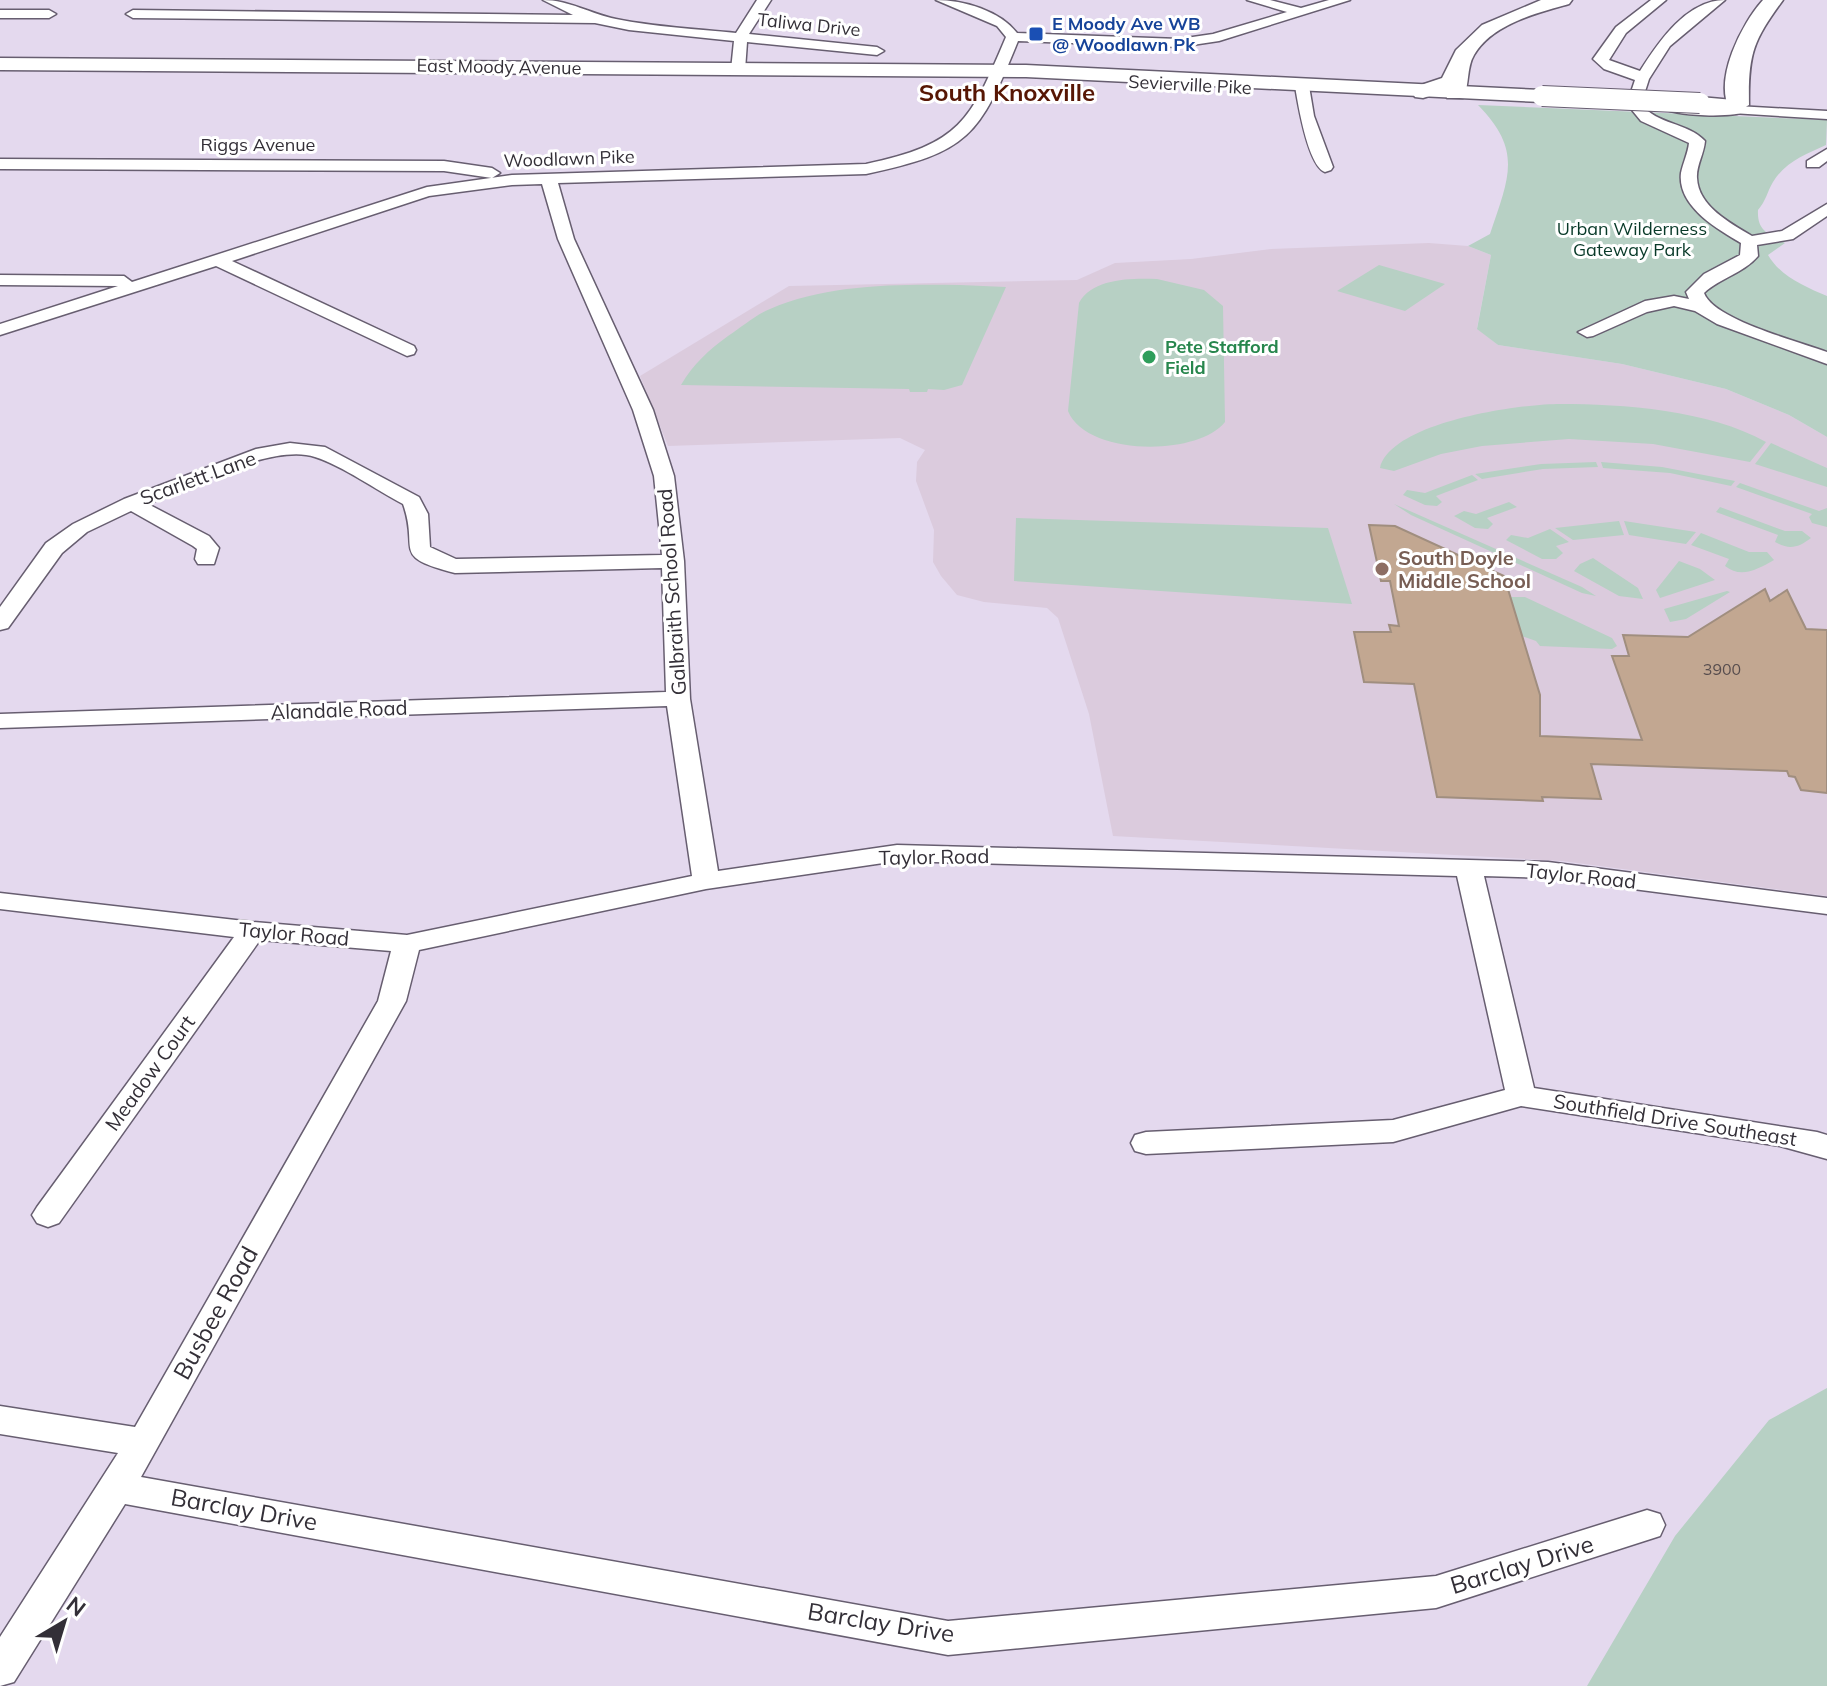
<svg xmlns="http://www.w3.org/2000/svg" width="1827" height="1686" font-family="Mulish,sans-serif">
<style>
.education{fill:#dbcbdd}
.green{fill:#b7d0c4}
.building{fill:#c2a791;stroke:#a08e7f;stroke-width:2}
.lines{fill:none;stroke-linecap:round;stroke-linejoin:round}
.minor-casing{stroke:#675e70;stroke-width:3}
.major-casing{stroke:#675e70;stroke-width:3}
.highway-casing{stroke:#675e70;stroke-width:3}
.minor{fill:#fff;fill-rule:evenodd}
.major{fill:#fff;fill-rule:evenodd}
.highway{fill:#fff;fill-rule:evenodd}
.major-bridge-casing{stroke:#675e70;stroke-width:22;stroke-linecap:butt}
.major-bridge{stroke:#fff;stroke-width:20}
.transit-dot{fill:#1a4fb4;stroke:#fff;stroke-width:3}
.leisure-dot{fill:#2e9e5b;stroke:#fff;stroke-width:3}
.education-dot{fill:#8d6e63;stroke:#fff;stroke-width:3}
.labels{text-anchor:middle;stroke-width:6;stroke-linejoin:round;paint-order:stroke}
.number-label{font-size:16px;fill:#574d4e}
.far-transit-label{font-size:18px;font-weight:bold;fill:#164399;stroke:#fff;text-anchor:start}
.far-street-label{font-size:18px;fill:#332f37;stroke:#fff}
.far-park-label{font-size:18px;fill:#083928;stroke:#fff}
.far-leisure-label{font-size:18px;font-weight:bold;fill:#27864d;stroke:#fff;text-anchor:start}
.street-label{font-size:20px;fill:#332f37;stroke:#fff}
.education-label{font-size:20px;font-weight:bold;fill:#785e54;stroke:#fff;text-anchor:start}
.far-district-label{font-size:24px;font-weight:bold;fill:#571604;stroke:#fff}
.near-street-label{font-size:24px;fill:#332f37;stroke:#fff}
</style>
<rect width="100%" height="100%" fill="#e4d9ee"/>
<path class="education" d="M 1429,243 L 1468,246 L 1491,255 L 1477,328 L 1498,345 L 1622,364 L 1726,389 L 1789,415 L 1827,437 L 1827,896 L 1562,861 L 1113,836 L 1089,714 L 1058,618 L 1047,608 L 984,602 L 957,595 L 941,576 L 933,562 L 934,530 L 916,481 L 917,462 L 925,450 L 900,438 L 668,446 L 640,376 L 789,286 L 1077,280 L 1115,263 L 1191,259 L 1271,249 Z"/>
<path class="green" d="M 1478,105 L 1827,120 L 1826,145 C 1806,154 1785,162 1773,182 C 1767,192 1766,201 1758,210 C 1757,231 1768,234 1785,243 L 1768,255 C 1780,276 1805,287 1827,296 L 1827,437 L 1789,415 L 1726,389 L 1622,364 L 1498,345 L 1477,329 L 1491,255 L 1468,246 L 1490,234 C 1509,177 1523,151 1478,105 Z
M 1379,265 L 1445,284 L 1405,311 L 1337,291 Z
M 1157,279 L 1204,290 L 1223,306 L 1225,422 C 1197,457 1086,456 1068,411 L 1079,303 C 1092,278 1132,278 1157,279 Z
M 960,285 L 1006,287 L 962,385 L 944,390 L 928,389 L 927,392 L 910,392 L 909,389 L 681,385 C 693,364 709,350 728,336 C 742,327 755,315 770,309 C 827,284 898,284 960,285 Z
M 1560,404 C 1623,404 1709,410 1766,442 L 1750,462 L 1653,444 L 1569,439 L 1482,446 L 1441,454 L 1394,471 L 1380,468 C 1391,422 1519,404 1560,404 Z
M 1771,443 L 1827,468 L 1827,487 L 1755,464 Z
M 1596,462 L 1598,467 L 1543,469 L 1482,479 L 1475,474 L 1541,464 Z
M 1601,462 L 1662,467 L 1735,481 L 1731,486 L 1670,473 L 1603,468 Z
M 1472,475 L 1478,480 L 1436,496 L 1442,502 L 1437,506 L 1425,505 L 1403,495 L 1407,490 L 1425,493 Z
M 1740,483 L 1819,511 L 1827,508 L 1827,527 L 1812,523 L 1809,517 L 1812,514 L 1736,487 Z
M 1509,502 L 1517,507 L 1487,518 L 1493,524 L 1488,529 L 1475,528 L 1454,516 L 1464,511 L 1476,514 Z
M 1394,504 L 1582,587 L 1596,596 L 1582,593 L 1411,515 Z
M 1720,507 L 1785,531 L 1802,531 L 1811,538 C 1798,548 1789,550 1775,542 L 1778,535 L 1716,512 Z
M 1016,518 L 1328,528 L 1352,604 L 1014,581 Z
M 1619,521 L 1624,535 L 1573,540 L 1555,528 Z
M 1624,521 L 1696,532 L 1686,544 L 1629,535 Z
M 1550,529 L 1569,542 L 1556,546 L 1563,553 L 1556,559 L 1542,559 L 1506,540 L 1511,535 L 1528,538 Z
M 1701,533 L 1749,552 L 1767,552 L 1774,560 C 1758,569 1741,579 1725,566 L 1729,559 L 1691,545 Z
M 1593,558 L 1638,588 L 1643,599 L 1619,596 L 1574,571 L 1580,564 Z
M 1679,561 L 1700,569 L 1715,580 L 1660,598 L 1656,590 Z
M 1727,591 L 1730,592 L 1686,619 L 1670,622 L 1664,609 Z
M 1511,597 L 1525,597 L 1612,638 L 1617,646 L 1612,649 L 1540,646 L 1536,641 L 1522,636 Z
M 1827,1388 L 1827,1686 L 1587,1686 L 1675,1536 L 1769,1420 Z"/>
<path class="building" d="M 1369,525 L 1395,526 L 1504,576 L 1540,695 L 1540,736 L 1642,740 L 1612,656 L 1629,656 L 1623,635 L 1688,637 L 1765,589 L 1770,601 L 1787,590 L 1806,629 L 1827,630 L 1827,793 L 1801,790 L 1795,777 L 1789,776 L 1787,771 L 1591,764 L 1601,799 L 1542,797 L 1543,801 L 1437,797 L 1414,684 L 1364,682 L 1354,632 L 1391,632 L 1389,625 L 1399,626 L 1390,581 L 1381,581 Z"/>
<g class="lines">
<g class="minor-casing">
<path id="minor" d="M 543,0 C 569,0 591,14 616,19 C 655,27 697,29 736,33 L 757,0 L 771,0 L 749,34 L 877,47 L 884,51 L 877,55 L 747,42 L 745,70 L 738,74 L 731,70 L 734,41 L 629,30 L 595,23 L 133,18 L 126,14 L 133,10 L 573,15 Z
M 936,0 C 964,0 1000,11 1017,33 L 1179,39 L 1213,34 L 1287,12 L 1247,0 L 1270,0 L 1301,8 L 1329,0 L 1350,0 L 1219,41 L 1179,47 L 1018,41 C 979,137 969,152 866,174 L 558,183 L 574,239 L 653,410 L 674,476 L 684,561 L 690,699 L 718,871 L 897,845 L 1548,862 L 1827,898 L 1827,914 L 1548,878 L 1484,876 L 1534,1088 L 1817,1132 L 1827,1135 L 1827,1159 L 1780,1146 L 1521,1106 L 1393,1142 L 1146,1154 L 1135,1151 L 1131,1143 L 1135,1135 L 1146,1132 L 1393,1120 L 1505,1090 L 1457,876 L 897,861 L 706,889 L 419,950 L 406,1001 L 141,1477 L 948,1621 L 1436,1576 L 1647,1510 L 1660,1514 L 1665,1525 L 1660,1536 L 1436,1608 L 948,1655 L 125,1504 L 14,1682 L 0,1686 L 0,1637 L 118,1453 L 0,1434 L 0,1406 L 135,1427 L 378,1001 L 391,951 L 260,940 L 59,1223 L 48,1227 L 37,1223 L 32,1215 L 37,1207 L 234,937 L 0,909 L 0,893 L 253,922 L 407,935 L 692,876 L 667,706 L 0,728 L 0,714 L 666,692 L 662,568 L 455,573 C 389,556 420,551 403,504 C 376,490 343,466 315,457 C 272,443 189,488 148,504 L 209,536 L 219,548 L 214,564 L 198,564 L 195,559 L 197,549 L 193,546 L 131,511 L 87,532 L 62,553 L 8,628 L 0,630 L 0,607 L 46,543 L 73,524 L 124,499 L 256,449 L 290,443 L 325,447 L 419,497 L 428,514 L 430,547 L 456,559 L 662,555 L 654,476 L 633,410 L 558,239 L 542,184 L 512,185 L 429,196 L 232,261 L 414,346 L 416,350 L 414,354 L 407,356 L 216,266 L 0,335 L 0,324 L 118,286 L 0,285 L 0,275 L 124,276 L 132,282 L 427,187 L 512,175 L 866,164 C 960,144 970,122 1006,37 L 997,26 Z
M 1651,0 L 1666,0 L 1626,33 L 1609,60 L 1640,71 C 1659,41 1687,0 1725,0 L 1670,46 L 1649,79 L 1641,104 C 1657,125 1687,122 1705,141 C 1704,154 1696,166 1697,178 C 1698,206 1730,223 1752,236 L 1782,231 L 1827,204 L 1827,216 L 1793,239 L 1757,245 L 1758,256 C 1744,273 1720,278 1704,293 C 1714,320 1798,341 1827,352 L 1827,364 L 1717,324 L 1695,311 L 1674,306 L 1647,312 L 1593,336 L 1587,337 L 1578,332 L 1645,301 L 1674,296 L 1689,299 L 1686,292 L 1704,274 L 1740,255 L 1741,243 C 1717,229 1677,206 1681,173 C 1683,163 1688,153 1689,143 L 1641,121 L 1627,104 L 1635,80 L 1604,69 L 1593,59 L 1616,27 Z
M 0,10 L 49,10 L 56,14 L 49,18 L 0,18 Z
M 1302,82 L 1309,86 L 1314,116 L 1333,167 L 1331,170 L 1325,172 C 1308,166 1298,104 1295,86 Z
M 1737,106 L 1827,111 L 1827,119 L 1732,113 L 1730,110 Z
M 1827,149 L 1827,161 L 1819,167 L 1807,167 L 1807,161 Z
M 0,159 L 444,161 L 492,168 L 500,173 L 492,178 L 444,171 L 0,169 Z"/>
</g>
<g class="major-casing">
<path id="major" d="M 0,58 L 1026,65 L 1542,90 L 1552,96 L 1542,102 L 1026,77 L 0,70 Z
M 1700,97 L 1745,101 L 1747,110 C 1738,119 1670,116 1661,107 L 1664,103 L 1691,102 Z"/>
</g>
<g class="highway-casing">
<path id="highway" d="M 1541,0 L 1572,0 L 1569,4 C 1537,13 1492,24 1474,55 C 1466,68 1470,85 1463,98 L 1447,98 L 1445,91 L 1423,98 L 1415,97 L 1412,92 L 1415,87 L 1442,78 L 1456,50 L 1482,25 Z
M 1763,0 L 1783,0 C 1753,41 1748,54 1749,105 L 1738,111 L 1730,110 C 1713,80 1742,23 1763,0 Z"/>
</g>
<use href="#minor" class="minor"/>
<use href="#major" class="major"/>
<use href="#highway" class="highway"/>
<g class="major-bridge-casing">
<path id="major-bridge" d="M 1542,96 L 1700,103"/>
</g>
<use href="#major-bridge" class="major-bridge"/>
</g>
<rect class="transit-dot" x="1028" y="26" width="16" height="16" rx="4"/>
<circle class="leisure-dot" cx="1149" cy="357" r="8"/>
<circle class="education-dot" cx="1382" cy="569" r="8"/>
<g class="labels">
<g class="number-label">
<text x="1722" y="675">3900</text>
</g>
<g class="far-transit-label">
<text x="1052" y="30">E Moody Ave WB<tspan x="1052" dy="21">@ Woodlawn Pk</tspan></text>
</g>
<g class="far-street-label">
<text transform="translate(809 25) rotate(6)" y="6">Taliwa Drive</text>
<text transform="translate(499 67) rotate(1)" y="6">East Moody Avenue</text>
<text transform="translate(1190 85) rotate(3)" y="6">Sevierville Pike</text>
<text x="258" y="151">Riggs Avenue</text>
<text transform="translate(569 159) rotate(-2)" y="6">Woodlawn Pike</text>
</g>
<g class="far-park-label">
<text x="1632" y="235">Urban Wilderness<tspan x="1632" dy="21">Gateway Park</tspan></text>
</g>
<g class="far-leisure-label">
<text x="1165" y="353">Pete Stafford<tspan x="1165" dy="21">Field</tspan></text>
</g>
<g class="street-label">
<text transform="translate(198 478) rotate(-20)" y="7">Scarlett Lane</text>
<text transform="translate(672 592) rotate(-94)" y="7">Galbraith School Road</text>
<text transform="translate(339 710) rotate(-2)" y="7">Alandale Road</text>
<text transform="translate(934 857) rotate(-1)" y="7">Taylor Road</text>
<text transform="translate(1581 876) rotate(6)" y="7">Taylor Road</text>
<text transform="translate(294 934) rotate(5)" y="7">Taylor Road</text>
<text transform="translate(150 1073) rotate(-54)" y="7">Meadow Court</text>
<text transform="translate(1675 1120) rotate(9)" y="7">Southfield Drive Southeast</text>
</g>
<g class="education-label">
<text x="1398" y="565">South Doyle<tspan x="1398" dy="23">Middle School</tspan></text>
</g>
<g class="far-district-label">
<text x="1007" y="101">South Knoxville</text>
</g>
<g class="near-street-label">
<text transform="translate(216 1313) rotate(-61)" y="8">Busbee Road</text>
<text transform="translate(244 1510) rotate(10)" y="8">Barclay Drive</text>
<text transform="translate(1522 1565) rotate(-17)" y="8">Barclay Drive</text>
<text transform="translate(881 1623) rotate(9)" y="8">Barclay Drive</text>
</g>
</g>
<g transform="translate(64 1622) rotate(38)" stroke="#ffffff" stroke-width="6" paint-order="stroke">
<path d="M0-6L14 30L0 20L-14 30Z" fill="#332f37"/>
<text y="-12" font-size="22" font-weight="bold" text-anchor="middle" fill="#332f37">N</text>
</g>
</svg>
